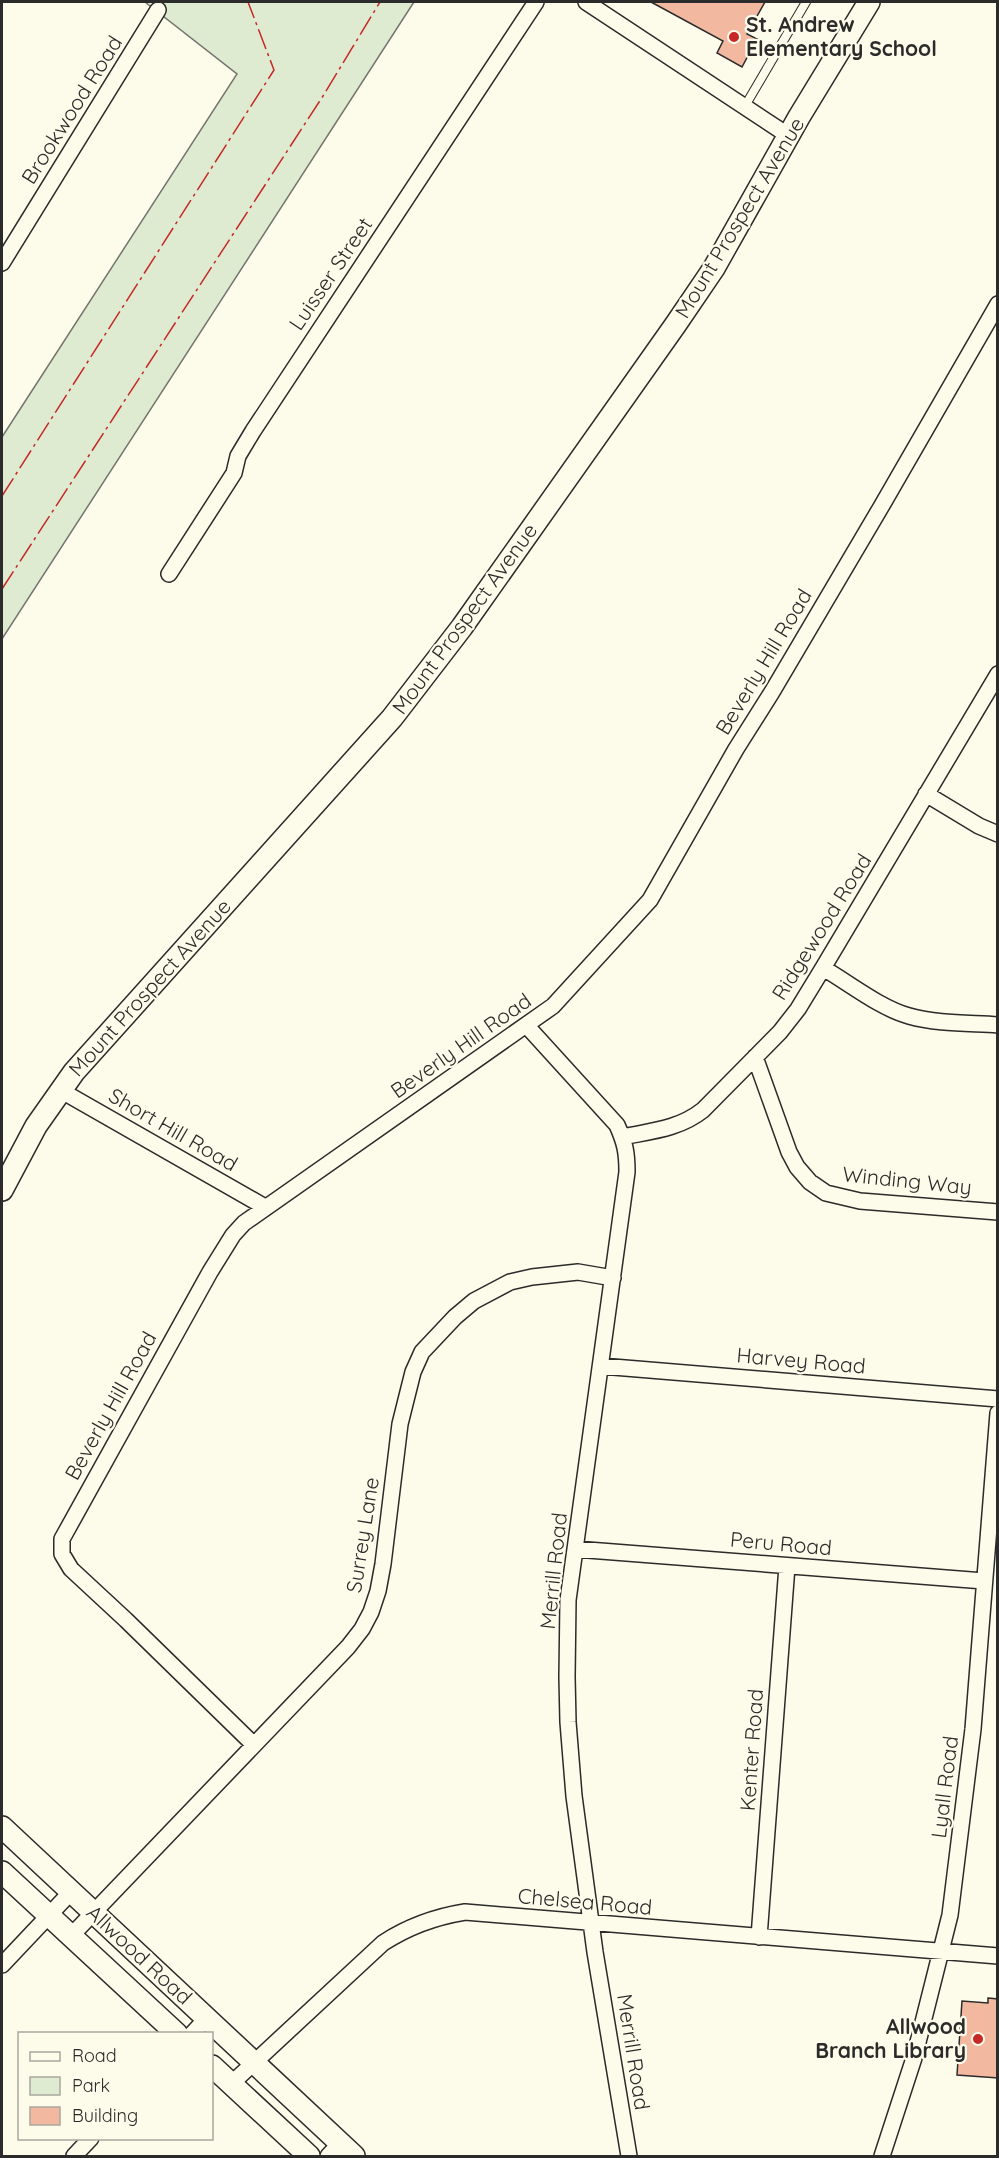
<svg xmlns="http://www.w3.org/2000/svg" width="999" height="2158" font-family="Quicksand,sans-serif">
<style>
.green{fill:#deebd1;stroke:#74746e;stroke-width:1.5}
.building{fill:#f2b8a0;stroke:#2b2b2b;stroke-width:1.5}
.lines{fill:none;stroke-linecap:round;stroke-linejoin:round}
.lane-casing{stroke:#2b2b2b;stroke-width:10}
.street-casing{stroke:#2b2b2b;stroke-width:18}
.secondary-casing{stroke:#2b2b2b;stroke-width:24}
.lane{stroke:#fdfbea;stroke-width:8}
.street{stroke:#fdfbea;stroke-width:15}
.secondary{stroke:#fdfbea;stroke-width:21}
.power{stroke:#c62828;stroke-width:1.5;stroke-dasharray:21 4.5 3 4.5;stroke-linecap:butt}
.poi-dot{fill:#c62828;stroke:#fdfbea;stroke-width:2}
.labels{text-anchor:middle;stroke-width:4.5;stroke-linejoin:round;paint-order:stroke}
.poi-label{font-size:21px;font-weight:bold;fill:#2b2b2b;stroke:#fdfbea;text-anchor:start}
.street-label{font-size:21px;fill:#2b2b2b;stroke:#fdfbea}
</style>
<rect width="100%" height="100%" fill="#fdfbea"/>
<path class="green" d="M 145,2 L 414,2 L 2,639 L 2,437 L 237,74 Z"/>
<path class="building" d="M 651,2 L 765,2 L 747,34 L 757,39 L 742,67 L 717,53 L 723,41 Z
M 988,1998 L 998,1999 L 998,2078 L 957,2075 L 962,2001 L 988,2003 Z"/>
<g class="lines">
<g class="lane-casing">
<path id="lane" d="M 745,106 L 806,2"/>
</g>
<g class="street-casing">
<path id="street" d="M 586,2 L 789,136
M 2,263 L 158,10
M 169,574 L 234,473 L 238,456 L 253,431 L 536,2
M 926,794 L 979,826 L 998,834
M 823,968 C 849,983 880,1008 909,1016 C 937,1024 969,1023 998,1025
M 526,1025 L 617,1125 C 625,1143 627,1152 627,1172 L 568,1600 L 567,1677 L 568,1722 L 574,1796 L 595,1952 L 629,2156
M 755,1057 L 789,1152 L 797,1167 L 810,1182 L 826,1193 L 860,1201 L 998,1212
M 60,1090 L 265,1207
M 622,1137 C 652,1131 679,1129 703,1110 L 780,1032 L 798,1009 L 823,968 L 998,674
M 601,1366 L 998,1399
M 575,1549 L 984,1581
M 254,1745 L 126,1620 L 71,1569 L 62,1554 L 62,1539 L 210,1272 L 233,1235 L 244,1223 L 553,1006 L 650,900 L 736,749 L 772,692 L 881,507 L 998,304
M 71,1936 L 348,1647 L 362,1629 L 371,1612 L 378,1591 L 383,1564 L 400,1424 L 413,1372 L 422,1352 L 455,1317 L 474,1301 L 510,1282 L 532,1277 L 578,1272 L 613,1278
M 759,1937 L 787,1566
M 2,1965 L 71,1892
M 192,2034 L 207,2018
M 231,2084 L 383,1943 C 409,1926 434,1917 465,1912 L 998,1956
M 74,2156 L 91,2138
M 328,2156 L 340,2143
M 882,2156 L 914,2058 L 950,1915 L 973,1729 L 998,1413"/>
</g>
<g class="secondary-casing">
<path id="secondary" d="M 2,1190 L 36,1126 L 74,1072 L 392,718 L 462,627 L 676,324 L 714,268 L 799,117 L 869,2
M 2,1827 L 354,2156
M 2,1872 L 177,2034
M 212,2066 L 309,2156"/>
</g>
<use href="#lane" class="lane"/>
<use href="#street" class="street"/>
<use href="#secondary" class="secondary"/>
<path class="power" d="M 2,496 L 274,70 L 248,2
M 2,589 L 323,96 L 380,2"/>
</g>
<g class="poi-dot">
<circle cx="734" cy="37" r="6"/>
<circle cx="978" cy="2039" r="6"/>
</g>
<g class="labels">
<g class="poi-label">
<text x="746" y="32">St. Andrew<tspan x="746" dy="24">Elementary School</tspan></text>
<text x="966" y="2034" text-anchor="end">Allwood<tspan x="966" dy="24">Branch Library</tspan></text>
</g>
<g class="street-label">
<text transform="translate(72 110) rotate(-58)" y="7">Brookwood Road</text>
<text transform="translate(740 218) rotate(-59)" y="7">Mount Prospect Avenue</text>
<text transform="translate(331 274) rotate(-56)" y="7">Luisser Street</text>
<text transform="translate(465 619) rotate(-54)" y="7">Mount Prospect Avenue</text>
<text transform="translate(764 662) rotate(-59)" y="7">Beverly Hill Road</text>
<text transform="translate(822 927) rotate(-58)" y="7">Ridgewood Road</text>
<text transform="translate(150 988) rotate(-48)" y="7">Mount Prospect Avenue</text>
<text transform="translate(461 1046) rotate(-35)" y="7">Beverly Hill Road</text>
<text transform="translate(173 1130) rotate(30)" y="7">Short Hill Road</text>
<text transform="translate(907 1181) rotate(6)" y="7">Winding Way</text>
<text transform="translate(801 1361) rotate(5)" y="7">Harvey Road</text>
<text transform="translate(111 1406) rotate(-61)" y="7">Beverly Hill Road</text>
<text transform="translate(363 1535) rotate(-81)" y="7">Surrey Lane</text>
<text transform="translate(781 1544) rotate(5)" y="7">Peru Road</text>
<text transform="translate(554 1571) rotate(-84)" y="7">Merrill Road</text>
<text transform="translate(752 1750) rotate(-86)" y="7">Kenter Road</text>
<text transform="translate(945 1787) rotate(-83)" y="7">Lyall Road</text>
<text transform="translate(585 1902) rotate(5)" y="7">Chelsea Road</text>
<text transform="translate(139 1955) rotate(43)" y="7">Allwood Road</text>
<text transform="translate(633 2052) rotate(81)" y="7">Merrill Road</text>
</g>
</g>
<rect width="999" height="2158" fill="none" stroke="#2b2b2b" stroke-width="6"/>
<rect x="18" y="2032" width="195" height="108" fill="#fdfbea" stroke="#a9a89e" stroke-width="1.5"/>
<rect x="30" y="2052" width="30" height="9" fill="#fdfbea" stroke="#a9a89e" stroke-width="1.5"/>
<text x="72" y="2062" font-size="18" fill="#2b2b2b">Road</text>
<rect x="30" y="2077" width="30" height="18" fill="#deebd1" stroke="#a9a89e" stroke-width="1.5"/>
<text x="72" y="2092" font-size="18" fill="#2b2b2b">Park</text>
<rect x="30" y="2107" width="30" height="18" fill="#f2b8a0" stroke="#a9a89e" stroke-width="1.5"/>
<text x="72" y="2122" font-size="18" fill="#2b2b2b">Building</text>
</svg>
